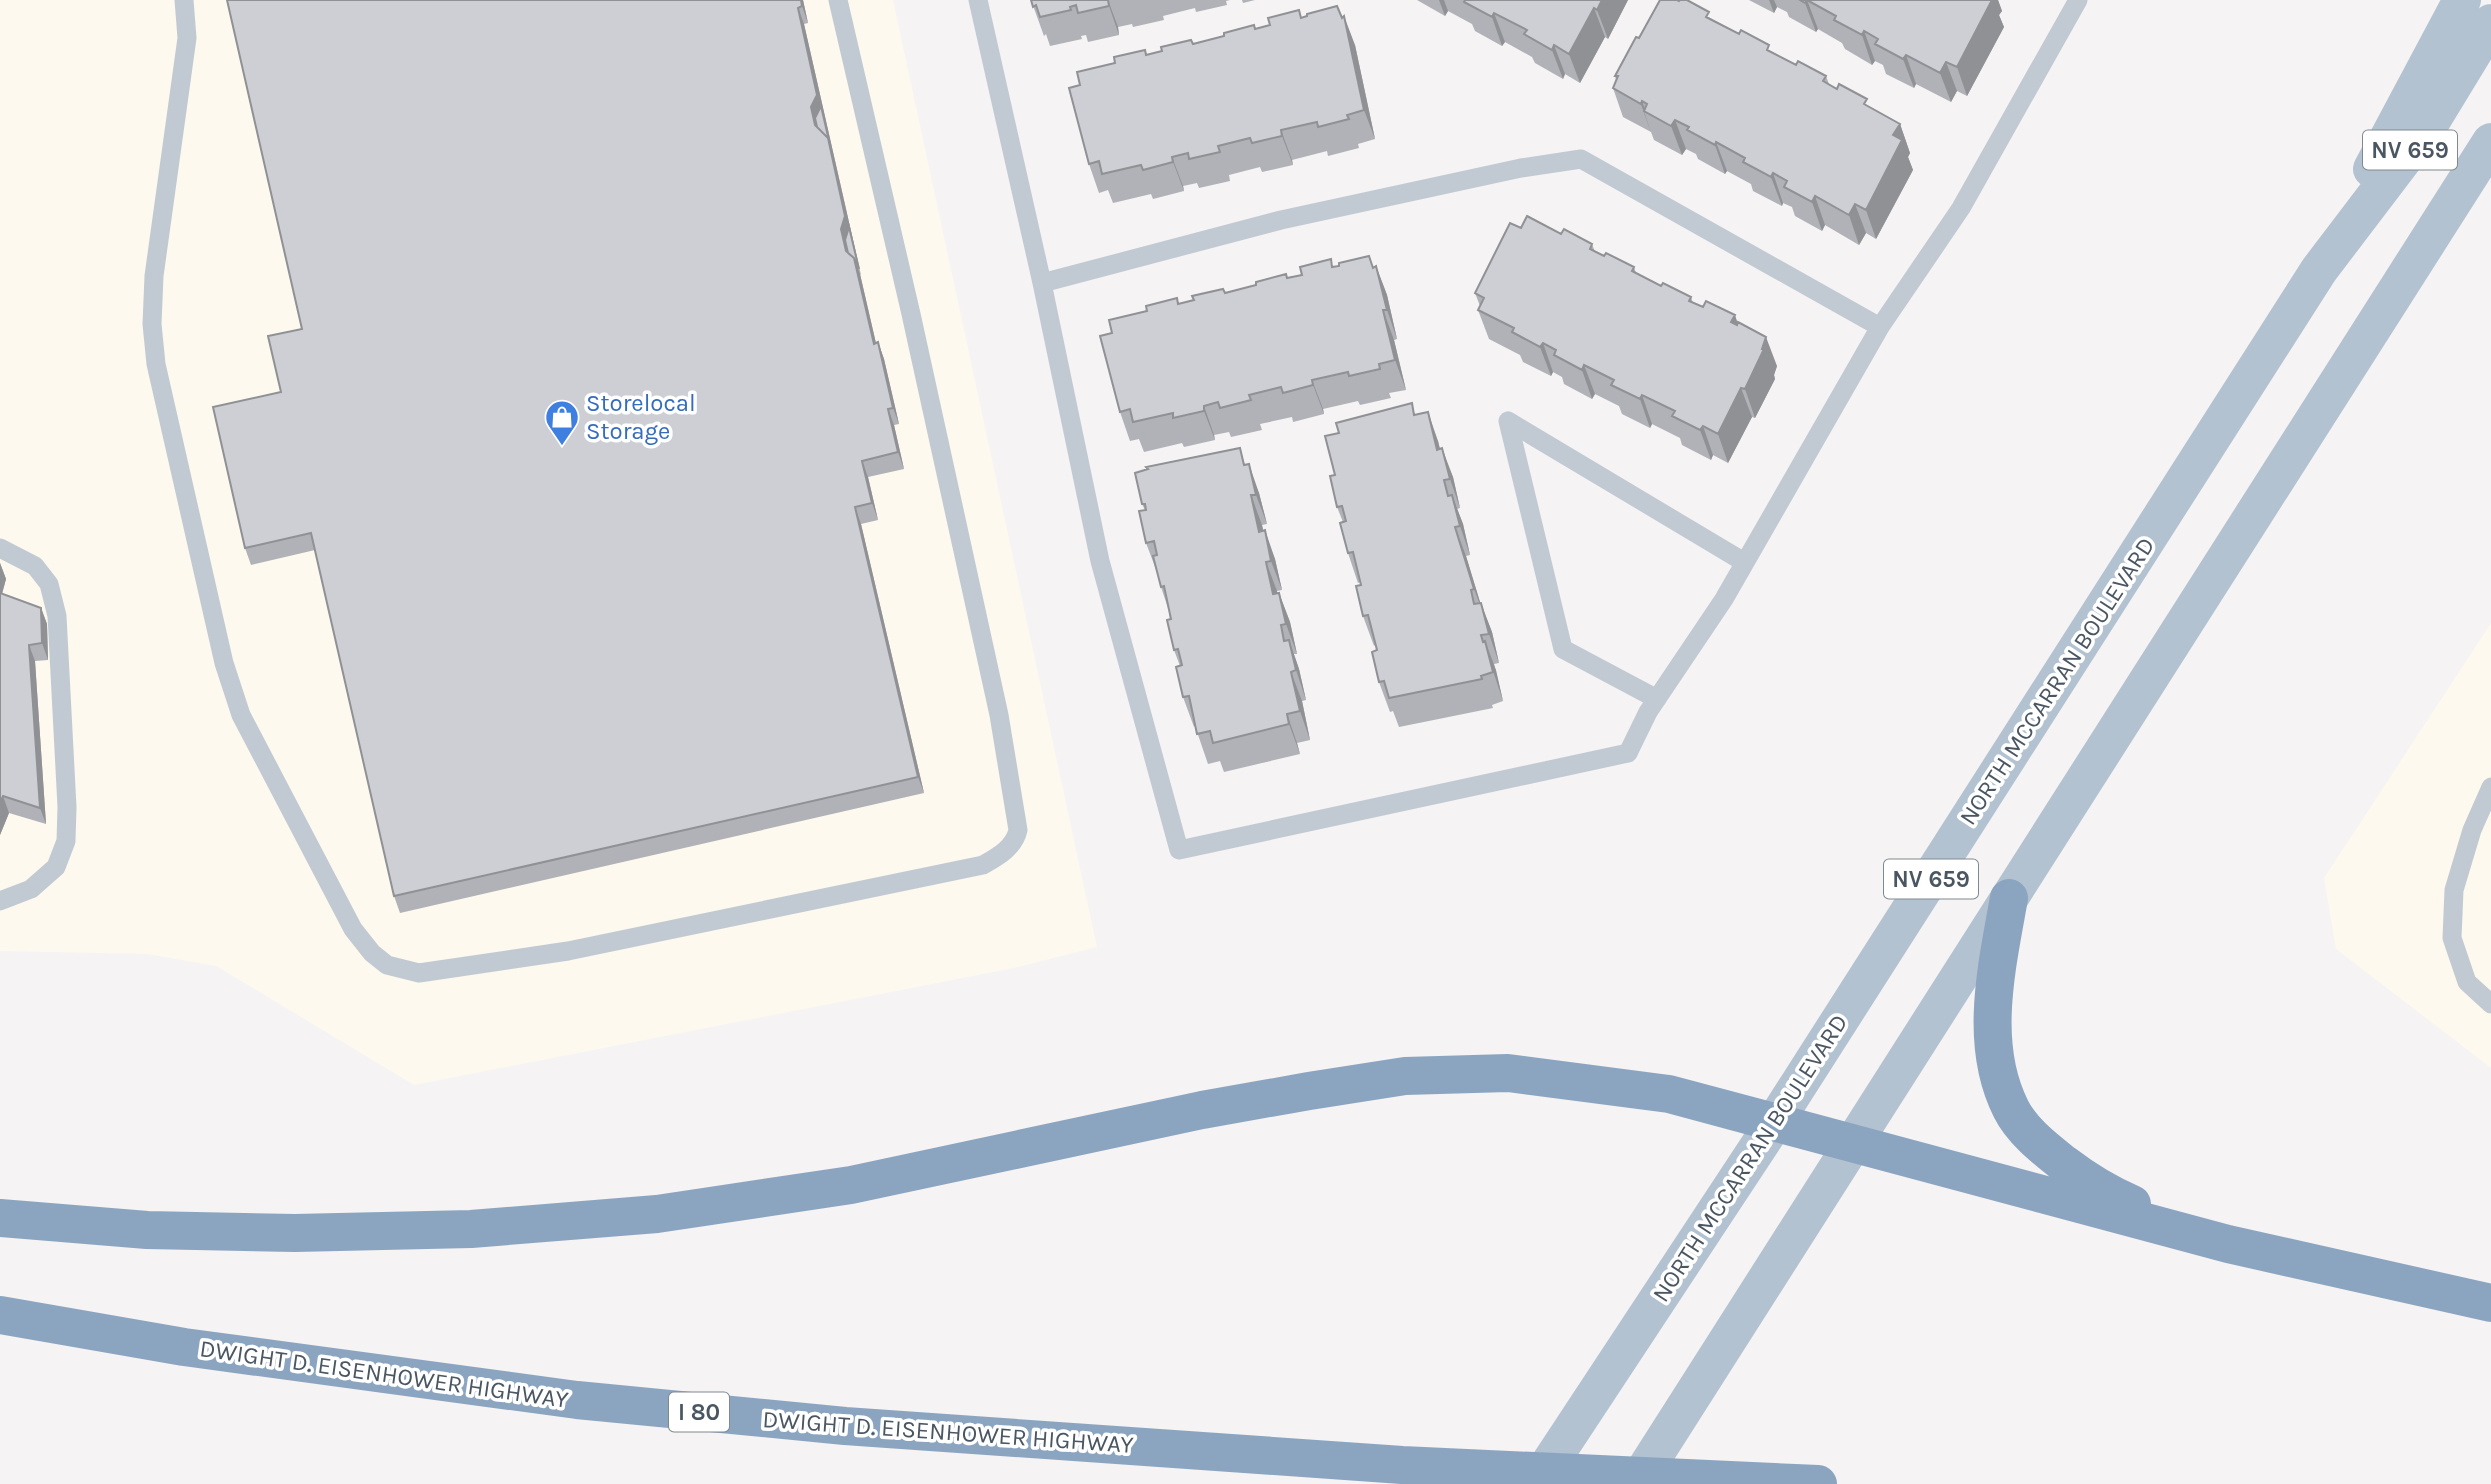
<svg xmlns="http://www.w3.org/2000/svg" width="2491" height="1484" font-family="Karla,sans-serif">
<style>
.commercial{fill:#fdf9ef}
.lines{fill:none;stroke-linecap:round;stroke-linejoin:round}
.lane{stroke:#c1cad2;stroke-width:19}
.primary{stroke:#b3c2d1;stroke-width:38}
.highway{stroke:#8ba5c1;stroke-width:38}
.wall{fill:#b0b2b7}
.shaded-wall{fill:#909195}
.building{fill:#cdcfd5;stroke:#909195;stroke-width:2}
.labels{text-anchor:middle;stroke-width:7;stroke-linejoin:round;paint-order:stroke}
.shield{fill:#fff;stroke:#808990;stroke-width:2}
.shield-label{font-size:23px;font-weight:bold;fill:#4a5661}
.shop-label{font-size:24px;fill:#366cbe;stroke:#fff;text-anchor:start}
.street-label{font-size:24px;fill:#4a5661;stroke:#fff}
</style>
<rect width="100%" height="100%" fill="#f5f3f3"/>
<path class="commercial" d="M 0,0 L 893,0 L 1097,947 L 1014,968 L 414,1085 L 216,966 L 147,954 L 0,951 Z
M 2491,623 L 2491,1068 L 2336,949 L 2324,878 Z"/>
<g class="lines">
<path class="lane" d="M 184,0 L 187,38 L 154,276 L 152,324 L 156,364 L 224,663 L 241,715 L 353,929 L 372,953 L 387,965 L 419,973 L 568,951 L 983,865 C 997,857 1014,848 1018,830 L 999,715 L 911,314 L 838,0
M 978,0 L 1042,283 L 1100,561 L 1179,850 L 1628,753 L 1648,712 L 1724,599 L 1880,327 L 1961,208 L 2078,0
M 1042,283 L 1281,220 L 1521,168 L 1581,159 L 1880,327
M 1508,421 L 1563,649 L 1657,699
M 1508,421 L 1744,562
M 0,548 L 35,566 L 49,584 L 57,616 L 67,807 L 66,841 L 56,867 L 31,889 L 0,901
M 2491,787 L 2472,830 L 2454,890 L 2452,938 L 2467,982 L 2491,1004"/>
<path class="primary" d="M 2372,169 L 2462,0
M 1536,1484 L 1774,1123 L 2319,270 L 2427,128 L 2491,23
M 1636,1484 L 2491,142"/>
<path class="highway" d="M 2009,898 C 1997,966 1978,1044 2011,1109 C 2022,1131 2044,1148 2063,1163 C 2084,1179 2108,1194 2132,1204
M 0,1218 L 147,1230 L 295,1233 L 471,1229 L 657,1214 L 851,1185 L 1202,1110 L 1309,1091 L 1405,1076 L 1508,1073 L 1669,1094 L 2228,1244 L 2491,1303
M 0,1315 L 184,1347 L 577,1400 L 845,1426 L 1402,1465 L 1818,1484"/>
</g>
<path class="wall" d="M 803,0 L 808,23 L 804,24 L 861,275 L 860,274 L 876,343 L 878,342 L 884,359 L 899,424 L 894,425 L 904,469 L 868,477 L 878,520 L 861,524 L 924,793 L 400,913 L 394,896 L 315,550 L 251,565 L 245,548 L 281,392 L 302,329 Z
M 1031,0 L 1230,0 L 1226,1 L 1227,5 L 1196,12 L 1195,8 L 1163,16 L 1164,20 L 1133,27 L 1132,24 L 1118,27 L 1119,35 L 1088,42 L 1086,35 L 1081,36 L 1082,39 L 1050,46 L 1046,34 L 1044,36 Z
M 1242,0 L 1255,0 L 1243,3 Z
M 1417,0 L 1628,0 L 1608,39 L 1605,37 L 1580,83 L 1565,74 L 1563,79 L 1535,63 L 1532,57 L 1505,42 L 1502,46 L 1475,31 L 1472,24 L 1448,11 L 1445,16 Z
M 1749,0 L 1998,0 L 2002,11 L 1999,15 L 2004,27 L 1967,96 L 1957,91 L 1951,102 L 1916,84 L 1914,88 L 1886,74 L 1883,65 L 1875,61 L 1872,65 L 1845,49 L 1842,43 L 1818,29 L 1816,32 L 1789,17 L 1787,12 L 1777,7 L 1774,13 Z
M 1679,1 L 1796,65 L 1826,76 L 1829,84 L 1900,124 L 1910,153 L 1908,157 L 1913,170 L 1876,239 L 1866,233 L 1859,245 L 1825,225 L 1822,231 L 1795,216 L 1792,207 L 1783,203 L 1782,206 L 1753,191 L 1751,184 L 1727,171 L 1725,174 L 1698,159 L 1696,154 L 1686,149 L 1682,155 L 1654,140 L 1651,132 L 1623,117 L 1613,88 L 1616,80 L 1615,76 L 1639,38 Z
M 1302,17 L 1355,45 L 1375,139 L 1358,144 L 1359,148 L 1328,156 L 1327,151 L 1292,160 L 1293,165 L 1262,172 L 1260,167 L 1229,175 L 1230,181 L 1199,188 L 1197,183 L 1183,186 L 1184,191 L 1153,199 L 1151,194 L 1113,203 L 1108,190 L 1099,193 L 1089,164 L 1080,85 L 1147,55 Z
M 1521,228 L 1561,234 L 1592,244 L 1595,252 L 1634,267 L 1636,273 L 1661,286 L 1691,297 L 1693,303 L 1738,324 L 1777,366 L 1774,375 L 1775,379 L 1755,418 L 1752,417 L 1728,463 L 1713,455 L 1711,460 L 1682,445 L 1680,438 L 1652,424 L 1650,428 L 1622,414 L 1619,406 L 1595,394 L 1592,399 L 1564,384 L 1562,377 L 1553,372 L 1551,376 L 1523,362 L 1520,355 L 1489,339 L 1478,310 L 1480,306 L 1475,293 Z
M 1376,266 L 1387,295 L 1397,339 L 1394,340 L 1406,390 L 1389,393 L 1391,398 L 1360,405 L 1358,401 L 1323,409 L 1324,414 L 1293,422 L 1292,417 L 1260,424 L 1262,430 L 1231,437 L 1229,432 L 1214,435 L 1215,440 L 1184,447 L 1182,443 L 1144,452 L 1139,439 L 1130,441 L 1120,412 L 1112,333 L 1177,298 L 1179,304 L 1334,267 L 1373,268 Z
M 1416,414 L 1438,441 L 1440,449 L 1453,477 L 1460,508 L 1457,509 L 1463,524 L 1470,555 L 1466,556 L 1480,603 L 1492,632 L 1499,663 L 1494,664 L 1503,701 L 1492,705 L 1493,708 L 1399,727 L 1393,711 L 1390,712 L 1379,682 L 1377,650 L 1375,645 L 1374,646 L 1363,616 L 1360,582 L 1358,583 L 1348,553 L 1343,522 L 1337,507 L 1335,475 Z
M 1246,464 L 1259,493 L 1267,524 L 1262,525 L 1263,531 L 1275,559 L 1282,590 L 1277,591 L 1277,594 L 1279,593 L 1290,622 L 1297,654 L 1294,654 L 1299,669 L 1306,700 L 1302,701 L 1310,740 L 1297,743 L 1300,754 L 1224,772 L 1220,761 L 1208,764 L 1195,726 L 1194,727 L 1183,697 L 1180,666 L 1174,650 L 1169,611 L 1161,587 L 1157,572 L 1146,543 L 1145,510 L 1142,504 L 1147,469 L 1146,467 Z
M 0,563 L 6,579 L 2,594 L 41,608 L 47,624 L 48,660 L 35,661 L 46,824 L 9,813 L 0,835 Z"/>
<path class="shaded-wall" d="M 801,0 L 803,0 L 808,23 L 802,6 Z
M 1108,0 L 1118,27 L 1119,35 L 1109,6 Z
M 1439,0 L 1444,0 L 1448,11 L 1445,16 Z
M 1602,0 L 1628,0 L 1608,39 L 1597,10 Z
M 1769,0 L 1774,0 L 1777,7 L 1774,13 Z
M 1807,0 L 1818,29 L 1816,32 L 1805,3 Z
M 1986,0 L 1998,0 L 2002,11 L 1999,15 L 2004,27 L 1967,96 L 1957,67 Z
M 798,8 L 804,24 L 861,275 L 851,234 L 851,263 L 846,251 L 820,137 L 815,125 L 811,107 Z
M 1594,8 L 1605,37 L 1580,83 L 1569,54 Z
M 1494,13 L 1505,42 L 1502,46 L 1492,17 Z
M 1344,16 L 1355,45 L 1375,139 L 1364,110 Z
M 1864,31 L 1875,61 L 1872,65 L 1862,35 Z
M 1554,45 L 1565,74 L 1563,79 L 1552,50 Z
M 1906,55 L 1916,84 L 1914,88 L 1903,59 Z
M 1946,62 L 1957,91 L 1951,102 L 1940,73 Z
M 1642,101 L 1646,112 L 1644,111 L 1651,133 L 1641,104 Z
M 1675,120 L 1686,149 L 1682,155 L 1671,126 Z
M 1900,124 L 1910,153 L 1908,157 L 1913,170 L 1876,239 L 1866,210 L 1893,135 Z
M 1281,130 L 1292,160 L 1293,165 L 1282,136 Z
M 1716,142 L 1727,171 L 1725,174 L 1715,145 Z
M 1172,157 L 1183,186 L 1184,191 L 1173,162 Z
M 1773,173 L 1783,203 L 1782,206 L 1771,177 Z
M 1815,196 L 1825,225 L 1822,231 L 1812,202 Z
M 1855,204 L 1866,233 L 1859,245 L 1849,215 Z
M 854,258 L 860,274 L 880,361 L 874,344 Z
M 1376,266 L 1387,295 L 1397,339 L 1387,310 Z
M 1383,310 L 1394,340 L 1406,390 L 1395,360 Z
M 1735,315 L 1745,345 L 1731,322 Z
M 1766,337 L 1777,366 L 1774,375 L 1775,379 L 1755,418 L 1745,389 Z
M 878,342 L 884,359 L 899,424 L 893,408 Z
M 1543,343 L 1553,372 L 1551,376 L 1540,347 Z
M 1584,365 L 1595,394 L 1592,399 L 1582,370 Z
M 1312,380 L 1323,409 L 1324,414 L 1313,385 Z
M 1741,388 L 1752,417 L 1728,463 L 1718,434 Z
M 1642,395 L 1652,424 L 1650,428 L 1640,399 Z
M 1204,406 L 1214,435 L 1215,440 L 1204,411 Z
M 888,409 L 894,425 L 904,469 L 898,452 Z
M 1428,412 L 1438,441 L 1447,479 L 1437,450 Z
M 1703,426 L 1713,455 L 1711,460 L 1700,430 Z
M 1442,448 L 1453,477 L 1460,508 L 1450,479 Z
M 862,461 L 868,477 L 878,520 L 872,503 Z
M 1249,464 L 1259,493 L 1267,524 L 1256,495 Z
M 1251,495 L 1262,525 L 1270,561 L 1259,532 Z
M 1452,495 L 1463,524 L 1470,555 L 1460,526 Z
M 855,507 L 861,524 L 924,793 L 918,777 Z
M 1455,527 L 1466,556 L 1485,618 L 1474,589 Z
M 1265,530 L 1275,559 L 1282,590 L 1271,561 Z
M 1266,562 L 1277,591 L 1284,624 L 1273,594 Z
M 0,563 L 6,579 L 0,601 Z
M 1279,593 L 1290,622 L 1297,654 L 1286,624 Z
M 1481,603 L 1492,632 L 1499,663 L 1489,634 Z
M 41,608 L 47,624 L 48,660 L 42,643 Z
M 1481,635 L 1489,657 L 1485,641 L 1496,670 L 1503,701 Z
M 1289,640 L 1299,669 L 1306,700 L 1296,670 Z
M 29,645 L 35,661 L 46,824 L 40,808 Z
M 1291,672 L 1302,701 L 1310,740 L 1300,711 Z
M 1287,714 L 1297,743 L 1300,754 L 1289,724 Z
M 3,796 L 9,813 L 0,835 L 0,803 Z"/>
<path class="building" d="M 227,0 L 801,0 L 802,6 L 798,8 L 817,95 L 811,107 L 815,125 L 828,138 L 845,216 L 841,229 L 846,251 L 854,258 L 874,344 L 878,342 L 893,408 L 888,409 L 898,452 L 862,461 L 872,503 L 855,507 L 918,777 L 394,896 L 311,533 L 245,548 L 213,407 L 281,392 L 268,336 L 302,329 Z
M 1031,0 L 1108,0 L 1109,6 L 1078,13 L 1076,5 L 1070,7 L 1071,10 L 1040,17 L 1036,5 L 1033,7 Z
M 1465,0 L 1602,0 L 1597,10 L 1594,8 L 1569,54 L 1554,45 L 1552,50 L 1524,34 L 1527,30 L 1494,13 L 1492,17 L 1464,2 Z
M 1660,0 L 1677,0 L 1679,1 L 1680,0 L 1687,0 L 1709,12 L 1706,17 L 1739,34 L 1741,30 L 1769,45 L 1767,50 L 1796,65 L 1798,61 L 1826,76 L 1823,81 L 1837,89 L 1839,84 L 1867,99 L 1864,104 L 1900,124 L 1893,135 L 1902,140 L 1866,210 L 1855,204 L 1849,215 L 1815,196 L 1812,202 L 1784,187 L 1787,181 L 1773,173 L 1771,177 L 1743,162 L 1745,158 L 1716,142 L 1715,145 L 1687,130 L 1689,127 L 1675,120 L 1671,126 L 1644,111 L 1647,104 L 1642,101 L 1641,104 L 1613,88 L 1618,76 L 1615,76 L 1636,37 L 1639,38 Z
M 1800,0 L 1992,0 L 1957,67 L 1946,62 L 1940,73 L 1906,55 L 1903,59 L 1875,44 L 1878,39 L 1864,31 L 1862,35 L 1834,20 L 1836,16 L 1807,0 L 1805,3 Z
M 1337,6 L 1342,18 L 1344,16 L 1364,110 L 1347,115 L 1349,119 L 1318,127 L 1317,122 L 1281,130 L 1282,136 L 1252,143 L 1250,138 L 1218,146 L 1220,152 L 1189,159 L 1188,153 L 1172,157 L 1173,162 L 1143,170 L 1141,165 L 1102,174 L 1099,161 L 1089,164 L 1069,88 L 1080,85 L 1077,72 L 1115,63 L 1114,57 L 1145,50 L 1146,55 L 1162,51 L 1161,47 L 1191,40 L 1193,44 L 1224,36 L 1224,33 L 1254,25 L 1255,29 L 1270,25 L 1268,18 L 1299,10 L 1301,18 L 1307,16 L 1307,14 Z
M 821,106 L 830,145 L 828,138 L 817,127 L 815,118 Z
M 1527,216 L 1561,234 L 1564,229 L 1592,244 L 1590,249 L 1604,256 L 1606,253 L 1634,267 L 1632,271 L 1661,286 L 1663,283 L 1691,297 L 1689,301 L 1703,307 L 1706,301 L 1735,315 L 1731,322 L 1737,325 L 1738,322 L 1766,337 L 1762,349 L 1764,349 L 1745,389 L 1741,388 L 1718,434 L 1703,426 L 1700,430 L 1672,416 L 1675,411 L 1642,395 L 1640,399 L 1611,385 L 1614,380 L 1584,365 L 1582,370 L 1554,355 L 1556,350 L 1543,343 L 1540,347 L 1512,332 L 1514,328 L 1478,310 L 1484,298 L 1475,293 L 1510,223 L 1521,228 Z
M 849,227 L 859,269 L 854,258 L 848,253 L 845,240 Z
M 1369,256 L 1373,268 L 1376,266 L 1387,310 L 1383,310 L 1395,360 L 1379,364 L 1380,369 L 1349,376 L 1348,372 L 1312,380 L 1313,385 L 1283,393 L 1281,387 L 1249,395 L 1251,400 L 1220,408 L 1218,402 L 1204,406 L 1204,411 L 1173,418 L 1173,413 L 1133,422 L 1130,409 L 1120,412 L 1100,336 L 1112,333 L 1109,320 L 1147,311 L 1146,306 L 1177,298 L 1178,304 L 1194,300 L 1192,296 L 1223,289 L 1225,293 L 1256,285 L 1256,282 L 1286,274 L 1287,278 L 1302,275 L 1300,267 L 1331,259 L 1332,267 L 1339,266 L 1339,263 Z
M 1412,403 L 1414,415 L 1428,412 L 1437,450 L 1442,448 L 1450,479 L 1444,480 L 1448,496 L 1452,495 L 1460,526 L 1455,527 L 1474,589 L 1471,590 L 1474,604 L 1481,603 L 1489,634 L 1481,635 L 1483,642 L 1485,641 L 1493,672 L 1481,676 L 1482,679 L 1389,698 L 1384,681 L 1379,682 L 1372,652 L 1377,650 L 1368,615 L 1363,616 L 1356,586 L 1361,585 L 1353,552 L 1348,553 L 1340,523 L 1346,521 L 1342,506 L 1337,507 L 1330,476 L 1335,475 L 1325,436 L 1339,433 L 1336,423 Z
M 1240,448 L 1244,465 L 1249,464 L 1256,495 L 1251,495 L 1259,532 L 1265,530 L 1271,561 L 1266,562 L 1273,594 L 1279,593 L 1286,624 L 1281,625 L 1284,641 L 1289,640 L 1296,670 L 1291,672 L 1300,711 L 1287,714 L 1289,724 L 1213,743 L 1210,731 L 1197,734 L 1189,696 L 1183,697 L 1176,667 L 1182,665 L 1178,649 L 1174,650 L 1167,620 L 1171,619 L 1164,586 L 1161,587 L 1153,556 L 1157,555 L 1154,541 L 1146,543 L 1139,511 L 1146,510 L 1145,504 L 1142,504 L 1135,473 L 1148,469 L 1146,467 Z
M 0,593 L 41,608 L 42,643 L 29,645 L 40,808 L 3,796 L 0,803 Z"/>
<defs>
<g id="shop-pin" transform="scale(1.75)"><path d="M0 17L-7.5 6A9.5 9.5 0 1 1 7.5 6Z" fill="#3f7fe0" stroke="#fff"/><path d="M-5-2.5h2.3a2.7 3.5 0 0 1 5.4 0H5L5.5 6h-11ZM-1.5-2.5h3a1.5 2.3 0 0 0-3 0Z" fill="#fff"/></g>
</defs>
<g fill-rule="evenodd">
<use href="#shop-pin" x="562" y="417"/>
</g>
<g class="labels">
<g class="shield">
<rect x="2363" y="130.5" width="94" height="39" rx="5"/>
<rect x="1884" y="859.5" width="94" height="39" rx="5"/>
<rect x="669" y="1392.5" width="60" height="39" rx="5"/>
</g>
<g class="shield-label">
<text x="2410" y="158">NV 659</text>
<text x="1931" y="887">NV 659</text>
<text x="699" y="1420">I 80</text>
</g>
<g class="shop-label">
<text x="586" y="411">Storelocal<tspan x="586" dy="28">Storage</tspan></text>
</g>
<g class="street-label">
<text transform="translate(2057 681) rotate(-57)" y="8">NORTH MCCARRAN BOULEVARD</text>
<text transform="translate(1750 1158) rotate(-57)" y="8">NORTH MCCARRAN BOULEVARD</text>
<text transform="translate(384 1374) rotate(8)" y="8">DWIGHT D. EISENHOWER HIGHWAY</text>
<text transform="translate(948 1432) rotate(4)" y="8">DWIGHT D. EISENHOWER HIGHWAY</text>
</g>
</g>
</svg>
